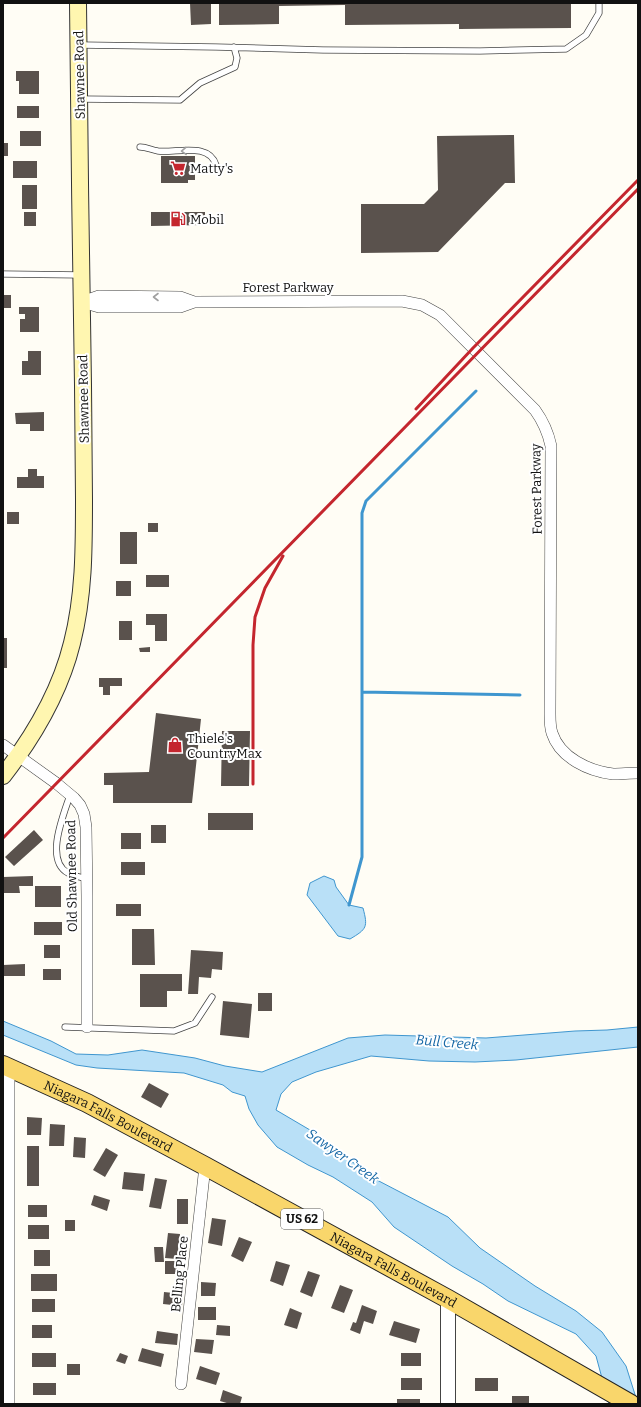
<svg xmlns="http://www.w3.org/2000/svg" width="641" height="1407" font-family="Bitter,serif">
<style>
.water{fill:#b9e0f7;stroke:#3f96cf}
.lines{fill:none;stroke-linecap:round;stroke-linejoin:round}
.stream{stroke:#3f96cf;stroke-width:3}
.building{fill:#5a524d}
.service-casing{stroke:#444;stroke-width:7}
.minor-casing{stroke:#444;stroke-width:12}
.tertiary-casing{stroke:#444;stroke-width:16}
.secondary-casing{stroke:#333;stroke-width:18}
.primary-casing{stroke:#222;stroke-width:20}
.service{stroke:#fff;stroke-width:5.5}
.minor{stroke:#fff;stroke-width:11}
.tertiary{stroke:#fff;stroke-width:14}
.secondary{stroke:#fff6b0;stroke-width:16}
.primary{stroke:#f9d66b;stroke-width:18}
.rail{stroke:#c4262e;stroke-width:3}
.oneway{stroke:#a0a0a0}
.labels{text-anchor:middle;stroke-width:4;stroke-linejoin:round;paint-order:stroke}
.shield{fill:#fff;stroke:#585858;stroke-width:1}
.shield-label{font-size:12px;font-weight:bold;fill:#111}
.street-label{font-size:13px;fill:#111;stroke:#fff}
.poi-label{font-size:13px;fill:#111;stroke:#fff;text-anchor:start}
.water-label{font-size:14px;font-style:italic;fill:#1768a6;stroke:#fff}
</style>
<rect width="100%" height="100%" fill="#fffdf5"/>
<path class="water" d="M 324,876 L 334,880 L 336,887 L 349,905 L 363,908 C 368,927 367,929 350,939 L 338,936 L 307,895 L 310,883 Z
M 3,1021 L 51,1041 L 76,1054 L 108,1055 L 142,1050 L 195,1058 L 225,1066 L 262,1072 L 348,1038 L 385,1035 L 486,1038 L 575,1031 L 607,1030 L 638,1027 L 638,1047 L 516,1060 L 475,1062 L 429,1061 L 371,1056 L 316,1072 L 292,1082 L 281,1094 L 276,1110 L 310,1130 L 375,1179 L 448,1217 L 480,1248 L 535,1286 L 576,1311 L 602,1332 L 626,1366 L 638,1404 L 609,1404 L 596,1356 L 576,1334 L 508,1301 L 483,1284 L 452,1266 L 394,1227 L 372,1202 L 333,1177 L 308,1165 L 277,1147 L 258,1125 L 249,1109 L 245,1096 L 232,1092 L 223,1085 L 184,1073 L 97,1068 L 76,1065 L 3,1035 Z"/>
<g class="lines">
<path class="stream" d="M 362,692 L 520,695
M 349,905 L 362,857 L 362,513 L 366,501 L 476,391"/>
</g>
<path class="building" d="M 190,3 L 211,3 L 211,24 L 191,25 Z
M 219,3 L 571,3 L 571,28 L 459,29 L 459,24 L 345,25 L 345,5 L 279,6 L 279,24 L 219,25 Z
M 16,71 L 39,71 L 39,94 L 19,94 L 19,81 L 16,81 Z
M 17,106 L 39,106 L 39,118 L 17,118 Z
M 20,131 L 41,131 L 41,146 L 20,146 Z
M 514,135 L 515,183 L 505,183 L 438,252 L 361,253 L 361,204 L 424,204 L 438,190 L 437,136 Z
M 3,143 L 8,143 L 8,156 L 3,156 Z
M 161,156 L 195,156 L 195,180 L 188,180 L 188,183 L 161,183 Z
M 13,161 L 37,161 L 37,178 L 13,178 Z
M 22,185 L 37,185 L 37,209 L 22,209 Z
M 24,212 L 36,212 L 36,226 L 24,226 Z
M 151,212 L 205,212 L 205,225 L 151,226 Z
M 3,295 L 11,295 L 11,308 L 3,308 Z
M 19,307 L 39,307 L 39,332 L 20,332 L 20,319 L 25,319 L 25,314 L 19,314 Z
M 28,351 L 41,351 L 41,375 L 22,375 L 22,361 L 28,361 Z
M 44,412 L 44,431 L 30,431 L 30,424 L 16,424 L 15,413 Z
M 28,469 L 37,469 L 37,476 L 44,476 L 44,488 L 17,488 L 17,477 L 28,477 Z
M 7,512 L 19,512 L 19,524 L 7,524 Z
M 148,523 L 158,523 L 158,532 L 148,532 Z
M 120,532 L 137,532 L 137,564 L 120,564 Z
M 146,575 L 169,575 L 169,587 L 146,587 Z
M 116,581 L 131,581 L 131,596 L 116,596 Z
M 146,614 L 167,614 L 167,641 L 155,641 L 155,625 L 146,625 Z
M 119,621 L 132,621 L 132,640 L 119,640 Z
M 3,638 L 7,638 L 7,668 L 3,668 Z
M 150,647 L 150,652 L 140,652 L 139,648 Z
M 99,678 L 122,678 L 122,686 L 110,686 L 110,695 L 103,695 L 103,687 L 99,687 Z
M 156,713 L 201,719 L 192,803 L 113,803 L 113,785 L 104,785 L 104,773 L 149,772 Z
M 222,731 L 250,731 L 249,786 L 221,786 Z
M 208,813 L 253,813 L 253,830 L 208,830 Z
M 151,825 L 166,825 L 166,843 L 151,843 Z
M 34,830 L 43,840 L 14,866 L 5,857 Z
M 121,833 L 141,833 L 141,849 L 121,849 Z
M 121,862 L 145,862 L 145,875 L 121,875 Z
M 33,876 L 33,886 L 19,886 L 20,893 L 3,893 L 3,877 Z
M 35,886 L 61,886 L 61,907 L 35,907 Z
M 116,904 L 141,904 L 141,916 L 116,916 Z
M 34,922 L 62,922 L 62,935 L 34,935 Z
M 132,929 L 154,929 L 155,965 L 132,965 Z
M 44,945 L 60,945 L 60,958 L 44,958 Z
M 191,950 L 223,952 L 222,970 L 212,969 L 211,978 L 199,977 L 198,994 L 188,994 Z
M 25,964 L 25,976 L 3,976 L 3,965 Z
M 43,969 L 61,969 L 61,980 L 43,980 Z
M 140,974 L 182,974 L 182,991 L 167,991 L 167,1007 L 140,1007 Z
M 258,993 L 272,993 L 272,1011 L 258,1011 Z
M 223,1001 L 252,1004 L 249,1038 L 220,1035 Z
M 149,1083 L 169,1094 L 161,1108 L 141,1097 Z
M 27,1117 L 42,1118 L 41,1135 L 27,1135 Z
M 50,1124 L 65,1125 L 64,1146 L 49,1146 Z
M 74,1137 L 86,1138 L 85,1158 L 73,1157 Z
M 27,1146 L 39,1146 L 39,1186 L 27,1186 Z
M 106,1148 L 118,1155 L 105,1177 L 93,1170 Z
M 124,1172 L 145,1174 L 143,1191 L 122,1189 Z
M 155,1178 L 167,1180 L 161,1209 L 149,1207 Z
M 94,1195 L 110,1200 L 107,1211 L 91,1205 Z
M 177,1199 L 188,1199 L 188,1224 L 177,1224 Z
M 28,1205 L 47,1205 L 47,1217 L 28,1217 Z
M 212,1218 L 226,1220 L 222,1246 L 208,1243 Z
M 65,1220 L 75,1220 L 75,1231 L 65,1231 Z
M 28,1225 L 49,1225 L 49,1239 L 28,1239 Z
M 168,1233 L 180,1234 L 177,1259 L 165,1258 Z
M 239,1237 L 252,1242 L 243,1262 L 231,1256 Z
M 154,1247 L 163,1247 L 164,1262 L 155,1262 Z
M 34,1250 L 50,1250 L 50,1266 L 34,1266 Z
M 165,1261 L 177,1261 L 177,1274 L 165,1274 Z
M 276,1261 L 290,1265 L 283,1286 L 270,1281 Z
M 308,1271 L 320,1275 L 312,1297 L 300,1292 Z
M 31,1274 L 57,1274 L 57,1291 L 31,1291 Z
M 201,1282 L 216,1283 L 215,1296 L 201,1296 Z
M 340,1285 L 353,1290 L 344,1313 L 331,1308 Z
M 164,1292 L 183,1294 L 182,1306 L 163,1304 Z
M 32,1299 L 55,1299 L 55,1312 L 32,1312 Z
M 362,1305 L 377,1311 L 373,1324 L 364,1321 L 360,1334 L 350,1330 L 353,1322 L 356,1323 Z
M 198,1307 L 216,1307 L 216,1320 L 198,1320 Z
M 290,1308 L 302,1313 L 297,1329 L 284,1325 Z
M 394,1321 L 420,1329 L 416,1343 L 389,1335 Z
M 32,1325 L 52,1325 L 52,1338 L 32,1338 Z
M 217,1325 L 230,1326 L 230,1336 L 216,1335 Z
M 157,1331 L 178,1334 L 177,1345 L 155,1343 Z
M 196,1339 L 214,1340 L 212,1354 L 194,1352 Z
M 142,1348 L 164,1354 L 161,1367 L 138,1361 Z
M 32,1353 L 56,1353 L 56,1367 L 32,1367 Z
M 120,1353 L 128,1356 L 125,1364 L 116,1361 Z
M 401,1353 L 421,1353 L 421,1366 L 401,1366 Z
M 67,1364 L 80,1364 L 80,1375 L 67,1375 Z
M 200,1366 L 220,1373 L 216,1385 L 196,1379 Z
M 401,1378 L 422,1378 L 422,1390 L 401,1390 Z
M 475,1378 L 498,1378 L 498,1391 L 475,1391 Z
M 33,1383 L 56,1383 L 56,1395 L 33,1395 Z
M 223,1390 L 242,1397 L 240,1404 L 230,1404 L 220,1401 Z
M 512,1396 L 529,1396 L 529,1404 L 512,1404 Z
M 397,1399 L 420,1399 L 420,1404 L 397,1404 Z"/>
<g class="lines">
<g class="service-casing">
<path id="service" d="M 81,45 L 216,47 L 323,50 L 480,51 L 566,49 L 586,35 L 599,13 L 599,3
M 79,99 L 180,100 L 200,83 L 235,67 L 237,58 L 234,47
M 140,147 C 147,147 151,150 158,151 C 177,153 209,142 216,165
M 3,274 L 81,275
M 70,795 C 64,814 44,860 68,873 C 73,876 81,877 86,879
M 65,1027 L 174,1031 L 195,1023 L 212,997"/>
</g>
<g class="minor-casing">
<path id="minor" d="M 82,302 L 99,307 L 180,307 L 194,302 L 402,301 L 422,305 L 440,315 L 535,410 C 543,421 548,432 551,446 L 550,714 C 550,720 550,727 552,733 C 560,758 589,771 613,774 C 621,774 630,773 638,773
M 82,302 L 99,296 L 180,297 L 194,302
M 3,745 L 56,783 L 74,798 L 80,805 L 84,814 L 86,827 L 87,896 L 87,1027
M 9,1067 L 9,1404
M 181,1384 L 205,1166"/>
</g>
<g class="tertiary-casing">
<path id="tertiary" d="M 448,1299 L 448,1404"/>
</g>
<g class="secondary-casing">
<path id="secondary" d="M 3,776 C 34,736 60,692 72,643 C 84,596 84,549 84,500 C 84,462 83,423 83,385 C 81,258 79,130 78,3"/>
</g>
<g class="primary-casing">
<g id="primary">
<path id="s1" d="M 3,1065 L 87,1103 L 205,1166 L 448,1299 L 631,1404"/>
</g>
</g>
<use href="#service" class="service"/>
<use href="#minor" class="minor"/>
<use href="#tertiary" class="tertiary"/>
<use href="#secondary" class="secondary"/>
<use href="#primary" class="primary"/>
<path class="rail" d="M 416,409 L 473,348 L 638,180
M 253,784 L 253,645 L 255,617 L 265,588 L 283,556
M 3,838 L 638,189"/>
</g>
<defs><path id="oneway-chevron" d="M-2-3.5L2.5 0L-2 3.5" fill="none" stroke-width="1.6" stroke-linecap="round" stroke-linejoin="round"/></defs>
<g class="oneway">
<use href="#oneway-chevron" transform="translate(184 151) rotate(179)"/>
<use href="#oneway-chevron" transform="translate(156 297) rotate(-180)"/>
</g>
<defs>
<g id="supermarket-bare" transform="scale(1.2)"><path d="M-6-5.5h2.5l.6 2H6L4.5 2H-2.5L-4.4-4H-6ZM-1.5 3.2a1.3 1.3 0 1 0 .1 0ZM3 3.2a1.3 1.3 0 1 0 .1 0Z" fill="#c4262e" stroke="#fff" stroke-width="2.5" paint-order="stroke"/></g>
<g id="fuel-bare" transform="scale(1.2)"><path d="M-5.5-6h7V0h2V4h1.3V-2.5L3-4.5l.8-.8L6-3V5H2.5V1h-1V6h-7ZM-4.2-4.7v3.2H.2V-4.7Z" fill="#c4262e" stroke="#fff" stroke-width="2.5" paint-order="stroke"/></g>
<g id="shop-bare" transform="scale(1.2)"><path d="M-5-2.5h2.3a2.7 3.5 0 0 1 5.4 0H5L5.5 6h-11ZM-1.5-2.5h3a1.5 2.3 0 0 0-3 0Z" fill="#c4262e" stroke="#fff" stroke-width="2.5" paint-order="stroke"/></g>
</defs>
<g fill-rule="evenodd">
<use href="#supermarket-bare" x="178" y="168"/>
<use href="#fuel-bare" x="178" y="219"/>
<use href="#shop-bare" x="175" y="745"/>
</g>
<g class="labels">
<rect class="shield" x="281" y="1209" width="42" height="20" rx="3"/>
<g class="shield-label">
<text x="302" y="1223">US 62</text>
</g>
<g class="street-label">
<text transform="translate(79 75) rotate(-91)" y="5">Shawnee Road</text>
<text x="288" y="292">Forest Parkway</text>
<text transform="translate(83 399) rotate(-91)" y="5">Shawnee Road</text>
<text transform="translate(536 489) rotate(-91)" y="5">Forest Parkway</text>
<text transform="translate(71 876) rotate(-91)" y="5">Old Shawnee Road</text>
<text dy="5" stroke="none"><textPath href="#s1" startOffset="117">Niagara Falls Boulevard</textPath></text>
<text dy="5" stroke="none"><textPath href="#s1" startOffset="441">Niagara Falls Boulevard</textPath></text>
<text transform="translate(179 1274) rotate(-84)" y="5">Belling Place</text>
</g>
<g class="poi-label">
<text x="190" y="173">Matty's</text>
<text x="190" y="224">Mobil</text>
<text x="187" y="743">Thiele's<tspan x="187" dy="15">CountryMax</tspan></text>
</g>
<g class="water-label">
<text transform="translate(447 1042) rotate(5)" y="5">Bull Creek</text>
<text transform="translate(343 1156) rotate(35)" y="5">Sawyer Creek</text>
</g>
</g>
<rect width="641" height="1407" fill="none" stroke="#111111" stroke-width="8"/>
</svg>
